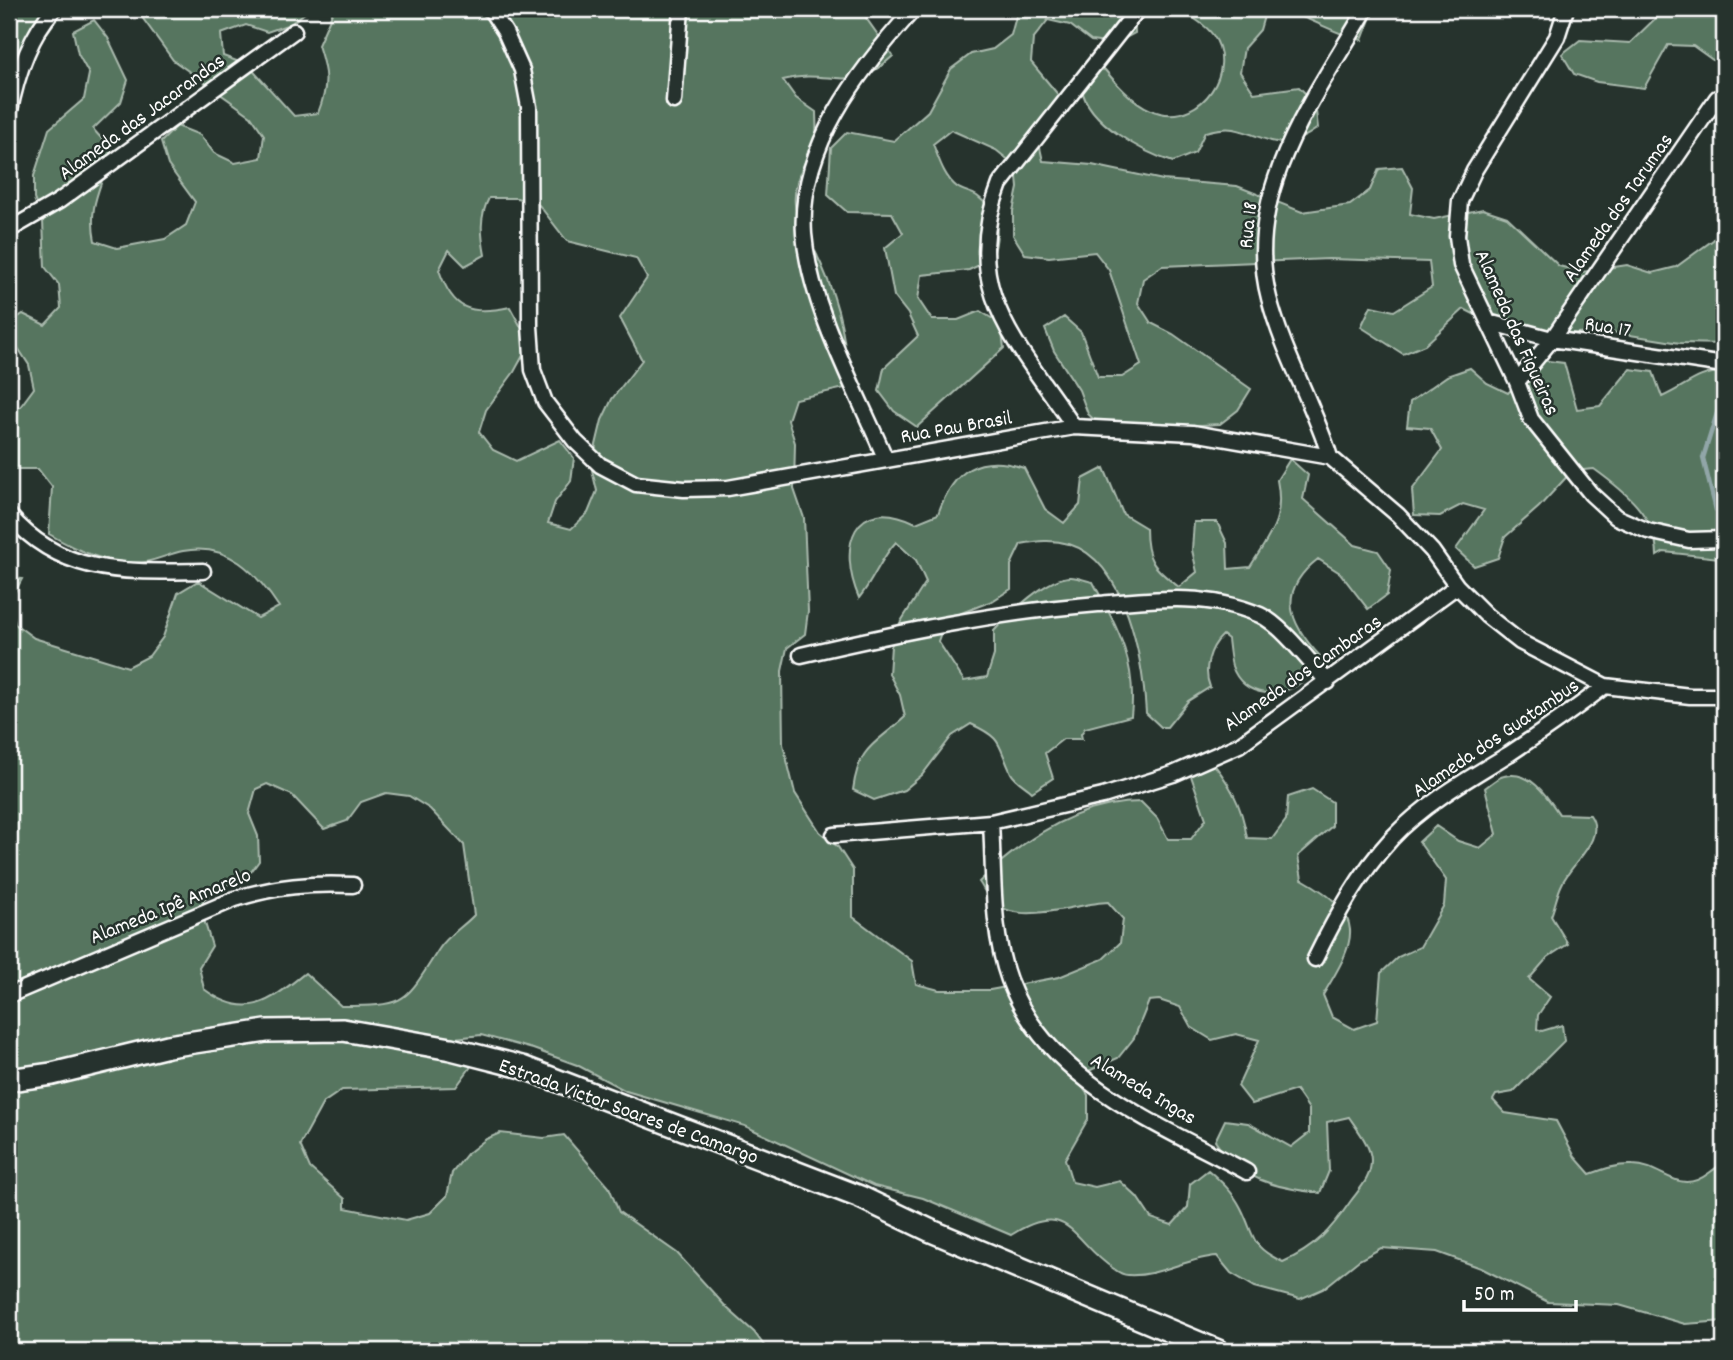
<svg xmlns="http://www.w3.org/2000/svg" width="1733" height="1360" font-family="Dekko,sans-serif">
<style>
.green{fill:#56755e;stroke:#aabaae;stroke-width:2;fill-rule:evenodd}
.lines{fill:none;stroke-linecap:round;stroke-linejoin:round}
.stream{stroke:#91a6a8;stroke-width:4.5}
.street-casing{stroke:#fff;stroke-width:19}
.secondary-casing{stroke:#fff;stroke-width:26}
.street{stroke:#26332d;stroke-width:14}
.secondary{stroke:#26332d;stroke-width:21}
.labels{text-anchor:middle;stroke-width:5;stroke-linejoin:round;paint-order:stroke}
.street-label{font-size:21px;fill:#fff;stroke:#26332d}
</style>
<rect width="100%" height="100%" fill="#26332d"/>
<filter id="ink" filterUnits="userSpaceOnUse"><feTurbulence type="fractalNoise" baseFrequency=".0143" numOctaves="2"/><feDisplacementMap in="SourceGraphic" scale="14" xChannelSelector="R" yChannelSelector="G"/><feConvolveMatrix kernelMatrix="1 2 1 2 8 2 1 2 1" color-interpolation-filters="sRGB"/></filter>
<g filter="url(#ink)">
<path class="green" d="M 9,9 L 64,9 L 34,51 L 9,76 Z
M 136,9 L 310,9 L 290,24 L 267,32 L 246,25 L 221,34 L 223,56 L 248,65 L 294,116 L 318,113 C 329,85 327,73 318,45 L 334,9 L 875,9 L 866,18 L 893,56 C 850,97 830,67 783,80 L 796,98 L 816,112 C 816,119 817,127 816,134 C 812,157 792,174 795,205 C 797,223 806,233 814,249 C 835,291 850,341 845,388 L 795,399 L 788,420 L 795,443 L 794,489 L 804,518 L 808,611 L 805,634 L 787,648 L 782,671 L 783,744 L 795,793 L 820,832 L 838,847 L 853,870 L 853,917 L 912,961 L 916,984 L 939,990 L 990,990 L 1059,977 L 1103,959 L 1120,943 L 1123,919 L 1108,902 C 1075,903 1019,928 991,900 C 986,896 983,887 979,882 C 1023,839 1078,802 1141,802 L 1157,818 L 1168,839 L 1191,839 L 1206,819 L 1190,773 L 1205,754 C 1228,779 1242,804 1247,838 L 1272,839 L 1286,820 L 1288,797 L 1312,789 L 1332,802 L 1332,826 L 1298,856 L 1302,879 C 1368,916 1357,939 1323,995 L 1332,1017 L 1354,1029 L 1377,1021 L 1381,973 L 1398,957 L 1420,947 L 1444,905 L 1446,880 L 1419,842 L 1436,826 L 1458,841 L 1480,848 L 1497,834 L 1485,788 C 1490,784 1498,777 1504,776 C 1530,769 1547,796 1559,814 L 1590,815 C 1607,839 1571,863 1562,884 C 1557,894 1555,906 1551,916 L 1568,944 L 1548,957 L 1529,979 L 1550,997 L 1538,1015 L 1537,1029 L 1542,1031 L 1562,1025 L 1564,1041 L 1513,1092 L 1496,1095 L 1493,1100 L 1505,1113 L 1556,1121 L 1575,1157 L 1590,1174 C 1604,1169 1618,1164 1633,1165 C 1663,1165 1678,1197 1709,1173 C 1716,1168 1721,1165 1724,1157 L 1724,1321 L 1685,1324 L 1619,1305 L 1548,1302 L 1481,1268 L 1437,1252 L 1381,1248 L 1359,1260 L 1323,1289 L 1300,1299 L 1255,1287 L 1231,1273 L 1217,1256 C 1187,1258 1158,1277 1128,1275 C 1122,1275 1118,1272 1114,1269 C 1072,1242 1070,1197 1011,1235 L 923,1198 L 874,1186 L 745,1126 L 626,1091 L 577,1065 L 533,1049 L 481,1035 L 456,1038 L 456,1042 L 469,1048 L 470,1068 L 456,1087 L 342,1090 L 323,1103 L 300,1145 L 310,1168 L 345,1199 L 345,1208 L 406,1220 L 430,1213 L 447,1196 L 452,1173 L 467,1154 L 486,1139 L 500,1133 L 544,1138 L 564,1135 L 609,1187 L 619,1212 L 677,1253 L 727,1308 L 754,1332 L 768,1351 L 9,1351 L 9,966 C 16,943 10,922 13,898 L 9,893 L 9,577 L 22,579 L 10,601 L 15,624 L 34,638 L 128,667 L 149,656 L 163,637 L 178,593 L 198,581 L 258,618 L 279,607 C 256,572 228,542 183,551 C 167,554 152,563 136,563 C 106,564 74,549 49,534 L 52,487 L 38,469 L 14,469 L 9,473 L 9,407 L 20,407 L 34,388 L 29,365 L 9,334 L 9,323 L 23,314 L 45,325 L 61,308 L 59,285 L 45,267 L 43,221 L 34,199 L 34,176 L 49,129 L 84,99 L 89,74 L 78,54 L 73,31 L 94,20 L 108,38 L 128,80 L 121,102 L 93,129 L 111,149 C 104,186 87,201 95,241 L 117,248 L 165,239 L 186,225 L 195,202 L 168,165 L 161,142 L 177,126 L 200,135 L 214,153 L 235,163 L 261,158 L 264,135 L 251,116 L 173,60 ZM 489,198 L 517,198 L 539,205 L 567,241 L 636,258 L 647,278 L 620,318 L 642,360 L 612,399 L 602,420 L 591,466 L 597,491 L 588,513 L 571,529 L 548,523 L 555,502 L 571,481 L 574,458 L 560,440 L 516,461 L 493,450 L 479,432 L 486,410 L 514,372 L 526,350 L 521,327 L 510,307 C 470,315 453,311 439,270 L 449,250 L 465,266 L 485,255 C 481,234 479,217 489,198 ZM 267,784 L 292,795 L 324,829 L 347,821 L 361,802 L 386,793 L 409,796 L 430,809 L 464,845 L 474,915 C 464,926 447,936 439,949 C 404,1003 409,1006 341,1006 L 305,973 C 269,1002 247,1021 204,989 L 199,967 L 212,946 L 205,923 L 203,900 L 221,886 L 245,880 L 259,861 L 258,836 L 249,814 L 256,789 ZM 1159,1000 L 1180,1007 L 1191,1027 L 1212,1040 L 1236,1034 L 1259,1040 L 1238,1086 L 1252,1104 L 1296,1090 L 1309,1109 L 1309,1133 L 1291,1147 L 1248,1123 L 1225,1120 L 1215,1141 C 1240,1180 1276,1188 1320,1193 L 1329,1171 L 1327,1122 L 1349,1117 C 1357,1129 1371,1146 1371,1160 C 1371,1179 1360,1188 1350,1202 C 1331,1230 1315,1248 1283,1262 C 1249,1246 1256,1238 1241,1208 C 1233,1192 1221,1181 1208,1170 L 1190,1184 L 1188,1207 L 1172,1225 L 1151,1218 L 1137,1197 L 1120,1181 L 1095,1187 L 1072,1182 L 1065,1159 L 1088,1119 L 1088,1095 L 1075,1077 L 1118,1058 L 1134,1038 L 1149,1001 Z
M 1018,9 L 1134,9 L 1135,33 L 1114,44 L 1091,41 L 1070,25 L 1048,20 L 1033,39 L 1031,62 L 1060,97 L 1038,139 L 1043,161 L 1092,165 L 1163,180 L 1237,186 L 1302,212 L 1350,205 L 1370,190 L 1379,169 L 1402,167 L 1413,188 L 1410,214 L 1434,219 L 1483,209 L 1507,217 L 1559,266 L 1582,272 L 1627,265 L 1652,273 L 1676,267 L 1713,240 L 1724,225 L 1724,344 L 1680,343 L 1605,331 L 1535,336 L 1511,333 L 1464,309 L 1425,345 L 1403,354 L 1361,327 L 1371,306 L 1394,311 L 1432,287 L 1429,262 L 1329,259 L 1162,266 L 1143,279 L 1138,303 L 1151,323 L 1173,334 L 1251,389 L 1238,410 L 1220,424 L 1105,430 L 1088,414 L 1079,390 L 1054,351 L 1045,329 L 1064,317 L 1081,332 L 1098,377 L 1122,377 L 1141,365 L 1109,270 L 1095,252 L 1049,257 L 1025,254 L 1013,235 L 1013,211 L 1018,188 L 1016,166 L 996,150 L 951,130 L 933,144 C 939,159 944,177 957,187 C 962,191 971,192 977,196 C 1000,213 1000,235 992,259 L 969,270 L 922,275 L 918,299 L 932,320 L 958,320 L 980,311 L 1001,324 L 1004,348 L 917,427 L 894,411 L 879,391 L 884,368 L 918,336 L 908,314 L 894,296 L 885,248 L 903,233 L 892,213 L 847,212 L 828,195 L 831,148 L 847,132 L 894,141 L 928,111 L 951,69 L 971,54 L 993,49 L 1011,35 Z
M 1178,9 L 1266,9 L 1260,30 L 1244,48 L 1240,72 L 1254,93 L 1299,87 L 1315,103 L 1318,128 C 1280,156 1271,137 1233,129 C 1224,127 1213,130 1205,132 L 1195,153 L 1173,162 C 1144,153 1087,122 1082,89 C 1081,82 1082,74 1082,67 L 1105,70 C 1119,87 1138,108 1160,113 C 1202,123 1238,70 1213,35 C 1205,24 1190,16 1178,9 Z
M 1292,9 L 1374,9 L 1362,40 C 1337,35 1319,22 1294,14 Z
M 1665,9 L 1724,9 L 1724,68 L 1693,46 L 1668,45 L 1644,88 L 1597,82 L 1574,74 L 1562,54 L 1580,40 L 1630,43 Z
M 1540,360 L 1564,363 L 1577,409 L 1600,406 L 1630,369 L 1653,372 L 1662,397 C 1687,386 1697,372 1724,372 L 1724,541 L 1719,558 L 1664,552 L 1657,556 C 1657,516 1623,490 1594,469 L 1572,471 L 1539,507 L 1505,537 L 1498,558 L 1474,566 L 1456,549 L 1484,510 L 1463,504 L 1440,516 L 1414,515 L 1412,490 L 1442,450 L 1430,428 L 1407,426 L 1410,402 L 1447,376 L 1470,368 L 1487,383 L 1508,393 Z
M 1290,459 L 1308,475 L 1303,499 L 1355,545 L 1378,551 L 1391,570 L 1387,595 L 1368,609 L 1340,573 L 1318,559 C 1277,591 1288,622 1320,656 C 1315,663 1311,674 1305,679 C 1283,700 1243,699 1232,666 C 1230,658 1229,648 1228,639 L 1223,635 C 1209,648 1203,670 1210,687 L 1188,701 L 1167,727 L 1161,727 L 1146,713 C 1143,662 1127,562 1069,544 C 1052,539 1037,541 1021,544 L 1011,565 L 1011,589 L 992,601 L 946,619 L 938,641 L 964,681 L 987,677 L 994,655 L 994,631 C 1009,614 1047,577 1071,577 C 1078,577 1086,581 1093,582 C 1118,629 1137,662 1131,716 L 1085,728 L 1081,734 L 1082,739 L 1063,739 L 1045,753 L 1053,778 L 1032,792 C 1026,786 1015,781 1011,773 C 997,744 1004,739 971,724 L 952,736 L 922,775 L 904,790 L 874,800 L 853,790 C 859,745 875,745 905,717 L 900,695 L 889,674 L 891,646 L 900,623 L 926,582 L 916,560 L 896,542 C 880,559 874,580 859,598 C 837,547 853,493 916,523 L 938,514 C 953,470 979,453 1024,468 L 1045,509 L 1064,523 L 1080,505 L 1083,479 L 1104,468 L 1123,514 L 1146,528 C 1146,560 1153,568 1179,587 L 1197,572 L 1192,550 L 1194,522 L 1217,522 L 1227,543 L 1228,569 L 1250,567 C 1270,535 1285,519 1277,480 Z"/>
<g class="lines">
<path class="stream" d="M 1716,510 L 1703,458 L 1724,391"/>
<g class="street-casing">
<path id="street" d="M 490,9 L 505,32 L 522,70 L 529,107 L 530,326 L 533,370 L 545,402 L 575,441 L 600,465 L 636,484 L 684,489 L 728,488 L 1074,427 L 1193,433 L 1330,457 L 1398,515 L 1432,551 L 1457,586 L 1487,616 L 1520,642 L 1605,686 L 1690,696 L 1724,696
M 1566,9 L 1557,37 L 1474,171 L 1460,201 L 1457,236 L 1461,265 L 1517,382 L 1531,419 L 1591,494 L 1616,517 L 1648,531 L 1689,540 L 1724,539
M 674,101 L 681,9
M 9,115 C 16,78 28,38 54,9
M 9,230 L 59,201 L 294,31
M 1488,322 L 1552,339 L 1724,365
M 1517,382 L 1552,339 L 1717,98
M 1074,427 C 1019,344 958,290 1000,184 L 1138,9
M 1330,457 C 1313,403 1283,353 1269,298 C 1241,193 1317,94 1366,9
M 886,460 C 857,391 810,308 804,234 C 798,147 859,70 914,9
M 9,515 C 63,577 127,572 203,571
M 801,655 C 900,632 997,612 1098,604 C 1154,599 1207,592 1260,615 C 1282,625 1311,664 1328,682
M 991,822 C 994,873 991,931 1009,980 C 1047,1082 1159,1124 1247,1172
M 834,835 L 991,822 L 1103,796 L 1173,774 L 1239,745 L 1457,586
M 1315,959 C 1336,916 1359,874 1392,838 C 1425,803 1468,779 1509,754 C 1542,732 1574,710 1605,686
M 9,995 L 235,899 C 276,886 311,883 353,885"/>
</g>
<g class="secondary-casing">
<path id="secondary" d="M 9,1080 L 52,1074 L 168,1046 L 266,1031 L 343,1030 L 451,1049 L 522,1067 L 860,1197 L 929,1230 L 1218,1351"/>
</g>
<use href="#street" class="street"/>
<use href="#secondary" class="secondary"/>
</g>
</g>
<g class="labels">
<g class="street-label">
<text transform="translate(141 116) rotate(-36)" y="7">Alameda das Jacarandas</text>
<text transform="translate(1617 207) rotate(-55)" y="7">Alameda dos Tarumas</text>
<text transform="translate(1247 225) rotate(-84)" y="7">Rua 18</text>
<text transform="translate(1608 326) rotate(9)" y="7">Rua 17</text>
<text transform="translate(1518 332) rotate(66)" y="7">Alameda das Figueiras</text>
<text transform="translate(956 426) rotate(-10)" y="7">Rua Pau Brasil</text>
<text transform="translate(1302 672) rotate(-35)" y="7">Alameda dos Cambaras</text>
<text transform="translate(1495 737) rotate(-34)" y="7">Alameda dos Guatambus</text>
<text transform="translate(170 905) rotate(-22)" y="7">Alameda Ipê Amarelo</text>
<text transform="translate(1144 1088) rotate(31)" y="7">Alameda Ingas</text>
<text transform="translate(629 1110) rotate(20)" y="7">Estrada Victor Soares de Camargo</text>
</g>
</g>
<rect width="1733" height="1360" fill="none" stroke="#26332d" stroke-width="35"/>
<rect x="18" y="18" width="1698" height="1325" fill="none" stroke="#fff" stroke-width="2.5" filter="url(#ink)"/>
<path d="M1464 1300v10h112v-10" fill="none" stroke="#ffffff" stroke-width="3.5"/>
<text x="1474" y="1300" font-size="21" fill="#ffffff" stroke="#26332d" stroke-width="5" paint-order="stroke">50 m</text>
</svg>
